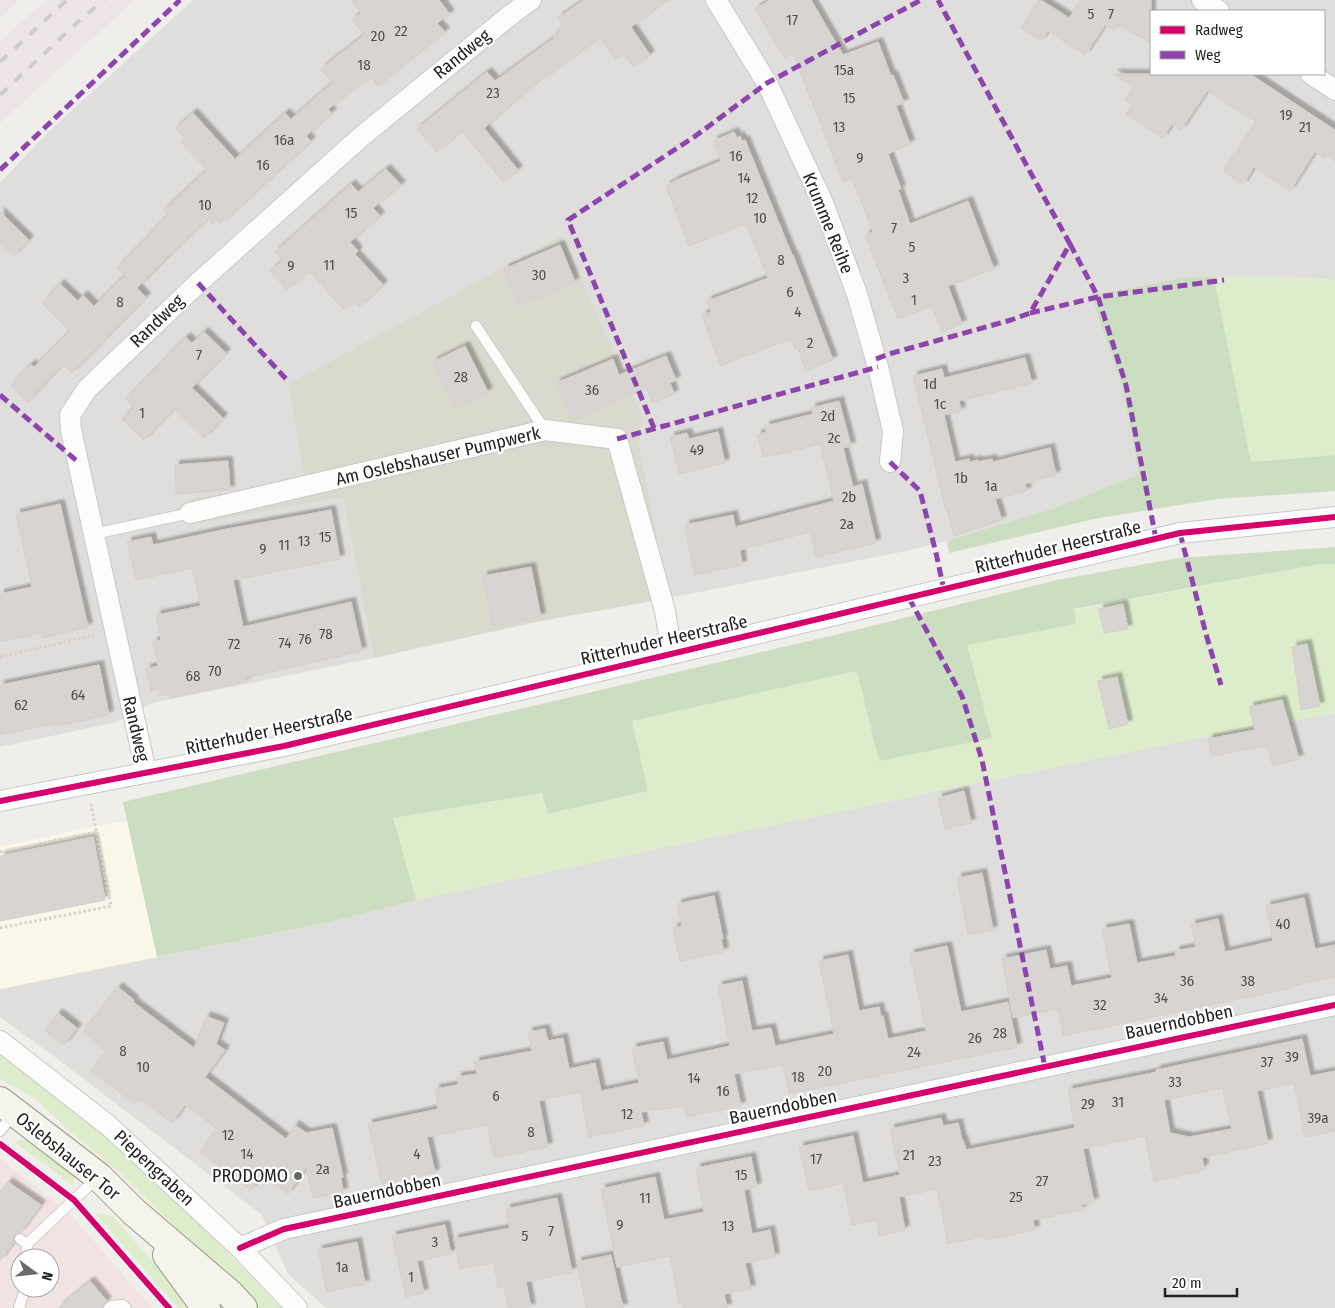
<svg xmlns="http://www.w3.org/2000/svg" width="1335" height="1308" font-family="'Fira Sans Condensed',sans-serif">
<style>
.residential{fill:#dfdedc;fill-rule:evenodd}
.commercial{fill:#f1e3e1;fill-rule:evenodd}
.industrial{fill:#ede4e9}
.education{fill:#f8f7e8}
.construction{fill:#d9d9cd}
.grass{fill:#ddeccb}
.forest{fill:#cbdec1}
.parking{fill:#e0dfde}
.building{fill:#d7d4d2;stroke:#d3d0cc;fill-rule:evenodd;filter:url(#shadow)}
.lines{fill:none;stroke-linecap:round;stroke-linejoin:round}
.lane-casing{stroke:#c9c8c7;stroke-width:12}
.street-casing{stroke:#c9c8c7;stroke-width:22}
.secondary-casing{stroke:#999a82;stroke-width:30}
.path{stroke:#dccecd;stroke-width:3;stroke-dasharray:2.5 2.5;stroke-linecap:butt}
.lane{stroke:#fdfcfc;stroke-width:10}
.street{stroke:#fdfcfc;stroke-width:20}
.secondary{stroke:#f4f4ed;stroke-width:28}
.rail{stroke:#ccc;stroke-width:4;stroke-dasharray:10 10;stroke-linecap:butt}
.quiet{stroke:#8e44ad;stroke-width:5;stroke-dasharray:10 5;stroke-linecap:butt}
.cycleway-casing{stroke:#fff;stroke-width:9}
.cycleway{stroke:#d6006c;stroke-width:6}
.poi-dot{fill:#6a6968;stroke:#fff;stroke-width:2}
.labels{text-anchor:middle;stroke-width:4.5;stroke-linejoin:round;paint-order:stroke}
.number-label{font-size:15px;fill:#4f4e4e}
.street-label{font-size:18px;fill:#222;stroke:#fff}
.poi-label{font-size:18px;fill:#222;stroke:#fff;text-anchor:end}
</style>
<defs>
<filter id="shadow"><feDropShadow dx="4.5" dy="-4.5" stdDeviation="1" flood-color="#0004"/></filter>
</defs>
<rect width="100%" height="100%" fill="#f0eeeb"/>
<path class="residential" d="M 193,0 L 1335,0 L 1335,280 L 1287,277 L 1193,277 L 1122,386 L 1139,474 L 1054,508 L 947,541 L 906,551 L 669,598 L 639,444 L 643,420 L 305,483 L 190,498 L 193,523 L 343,497 L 374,658 L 152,703 L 117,722 L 0,747 L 0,183 L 48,132 ZM 1151,11 L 1324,11 L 1324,74 L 1151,74 Z
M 1335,713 L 1335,1308 L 326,1308 L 288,1274 L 262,1215 L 55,1057 L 0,1017 L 0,989 L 325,923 L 416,900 L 651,850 L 1202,737 Z"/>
<path class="commercial" d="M 0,1158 L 72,1216 L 152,1308 L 0,1308 ZM 20,1258 L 50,1258 L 50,1288 L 20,1288 Z"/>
<path class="industrial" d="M 0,0 L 19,0 L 0,19 Z
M 46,0 L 135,0 L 0,123 L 0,41 Z"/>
<path class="education" d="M 128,821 L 157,957 L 0,989 L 0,847 L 95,826 Z"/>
<path class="construction" d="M 562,236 L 643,420 L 639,444 L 669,598 L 541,621 L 374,658 L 343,497 L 193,524 L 190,498 L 305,483 L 289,384 Z"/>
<path class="grass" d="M 1214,277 L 1287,277 L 1335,280 L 1335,455 L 1251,462 Z
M 1320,564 L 1335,564 L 1335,713 L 1202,737 L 651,850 L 416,900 L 392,818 L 543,793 L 549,814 L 648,791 L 632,721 L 857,671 L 992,738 L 966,645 L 1075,624 L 1074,610 Z
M 0,1053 L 90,1121 L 174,1197 L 281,1308 L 256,1308 L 219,1269 L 117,1170 L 73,1134 L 34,1098 L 0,1079 Z
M 28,1139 L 74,1173 L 73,1186 L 13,1141 Z
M 94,1212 L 113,1216 L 192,1308 L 178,1308 Z"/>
<path class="forest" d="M 1193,277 L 1214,277 L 1251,462 L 1335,455 L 1335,491 L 1218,499 L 1099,518 L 949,553 L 947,541 L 1054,508 L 1139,474 L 1122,386 L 1091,295 Z
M 1335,547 L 1335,564 L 1320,564 L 1074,609 L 1076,624 L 967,645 L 992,738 L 879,761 L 857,671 L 632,721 L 648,791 L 548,814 L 542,793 L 393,818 L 416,900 L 325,923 L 157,957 L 123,802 L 843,633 L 1062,579 L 1179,558 Z"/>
<path class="parking" d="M 1050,1094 L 1055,1113 L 970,1132 L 965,1112 Z"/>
<path class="building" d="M 351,0 L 439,0 L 450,14 L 437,23 L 445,32 L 378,86 L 371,77 L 328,109 L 332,113 L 306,136 L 311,141 L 221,224 L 217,220 L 213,225 L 208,219 L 166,258 L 167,258 L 137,288 L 146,297 L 72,373 L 63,364 L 27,402 L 11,385 L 31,364 L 34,367 L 70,331 L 42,303 L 60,284 L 78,301 L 83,295 L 94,306 L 124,276 L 134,285 L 117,268 L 168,215 L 164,210 L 207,170 L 181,142 L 185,139 L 176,128 L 193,113 L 235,159 L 285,113 L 291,119 L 332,83 L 321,69 L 364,35 L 352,20 L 361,13 Z
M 584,0 L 668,0 L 631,27 L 650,55 L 633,67 L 624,55 L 615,59 L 600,38 L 545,78 L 544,76 L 484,128 L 518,170 L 503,182 L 462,131 L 437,152 L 417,129 L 487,72 L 495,81 L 554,38 L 553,37 L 560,32 L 558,29 L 564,25 L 558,18 Z
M 770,0 L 811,0 L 843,55 L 878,42 L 891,76 L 893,75 L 904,103 L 896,106 L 910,144 L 891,152 L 891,153 L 888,154 L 901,189 L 898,190 L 910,224 L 968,201 L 994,269 L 948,286 L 962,324 L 942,332 L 932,306 L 898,319 L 865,235 L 873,232 L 852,178 L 843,182 L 793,53 L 784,58 L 755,9 Z
M 1039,0 L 1041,0 L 1069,18 L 1081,0 L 1151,0 L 1151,43 L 1117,24 L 1114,30 L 1105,25 L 1085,55 L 1048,31 L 1041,41 L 1021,28 Z
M 1113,74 L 1250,74 L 1335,130 L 1335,161 L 1327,155 L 1325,158 L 1315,152 L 1290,191 L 1254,167 L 1243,185 L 1223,171 L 1256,122 L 1207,91 L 1181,130 L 1172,124 L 1163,138 L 1126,114 L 1133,104 L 1125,100 L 1134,87 Z
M 734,132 L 737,138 L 740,136 L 742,141 L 745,140 L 792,255 L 793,255 L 833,360 L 806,371 L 798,348 L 795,349 L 791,339 L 720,366 L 702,315 L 711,312 L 707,301 L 768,278 L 746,224 L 689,246 L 666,186 L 676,180 L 721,161 L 713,141 Z
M 386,169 L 401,185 L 373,208 L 380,216 L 350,242 L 358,251 L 355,254 L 383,285 L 359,307 L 354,301 L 344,310 L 309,271 L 287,290 L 270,271 L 283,260 L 275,252 L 351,184 L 358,192 Z
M 0,212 L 29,240 L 14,256 L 0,243 Z
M 560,245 L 575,282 L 519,306 L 504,269 Z
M 204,332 L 226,353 L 192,388 L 223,418 L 204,438 L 174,409 L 144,440 L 122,419 L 134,407 L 126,399 L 186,337 L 192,343 Z
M 465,346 L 488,392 L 456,408 L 433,362 Z
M 666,356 L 676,380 L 670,383 L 674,394 L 652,403 L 647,388 L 572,420 L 556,383 L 613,359 L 619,375 Z
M 1025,358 L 1032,383 L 959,401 L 961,411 L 944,415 L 955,462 L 969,459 L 970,462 L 978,460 L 978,462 L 992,459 L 993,462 L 1050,448 L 1056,475 L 1036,480 L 1036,481 L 1025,484 L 1027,491 L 995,499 L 1002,520 L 954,536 L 947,511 L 946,511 L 913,376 L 942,369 L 944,378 Z
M 839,401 L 851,446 L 843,448 L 853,487 L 862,484 L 876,543 L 816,557 L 810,532 L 740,550 L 742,565 L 694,575 L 685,525 L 733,515 L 735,527 L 834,501 L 820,444 L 773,456 L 772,455 L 763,457 L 757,435 L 766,432 L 765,426 L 813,414 L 811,408 Z
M 718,432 L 725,463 L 679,474 L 670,437 L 687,433 L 689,439 Z
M 228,461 L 230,490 L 176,494 L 175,465 Z
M 60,504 L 88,627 L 43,638 L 42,633 L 0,642 L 0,594 L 32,587 L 16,514 Z
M 331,510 L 340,559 L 233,580 L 243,627 L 351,602 L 362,651 L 245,678 L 246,682 L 170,698 L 169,694 L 159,696 L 158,689 L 151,691 L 146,669 L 158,666 L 153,642 L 161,640 L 156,615 L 201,606 L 192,568 L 136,580 L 127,542 L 151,537 L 153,545 L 222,530 Z
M 531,567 L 541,617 L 493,626 L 483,576 Z
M 1123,604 L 1128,629 L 1104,633 L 1099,609 Z
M 1307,644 L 1320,706 L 1301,710 L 1292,647 Z
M 99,665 L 109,715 L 57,726 L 57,723 L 0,735 L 0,685 Z
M 1117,677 L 1128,724 L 1109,729 L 1098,681 Z
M 1282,700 L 1299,759 L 1273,766 L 1267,746 L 1212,756 L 1208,739 L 1255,730 L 1249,707 Z
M 964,791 L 971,823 L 945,829 L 938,798 Z
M 93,837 L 105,900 L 0,921 L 0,856 Z
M 982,873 L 993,930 L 968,935 L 957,878 Z
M 714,896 L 723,939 L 721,939 L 724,952 L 680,961 L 673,928 L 682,926 L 677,904 Z
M 1304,898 L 1315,949 L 1335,945 L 1335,977 L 1291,986 L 1291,988 L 1063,1036 L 1058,1009 L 1013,1018 L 1002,959 L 1046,950 L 1050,969 L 1067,966 L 1071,986 L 1112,978 L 1102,929 L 1129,924 L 1137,963 L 1176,956 L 1175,951 L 1196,947 L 1191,925 L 1218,919 L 1225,952 L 1273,941 L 1266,906 Z
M 947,946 L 961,1012 L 1008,1002 L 1017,1047 L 789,1094 L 783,1065 L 734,1074 L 741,1106 L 686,1117 L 684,1106 L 641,1112 L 644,1126 L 589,1137 L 580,1092 L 539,1101 L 548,1147 L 494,1158 L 487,1125 L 427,1137 L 435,1173 L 382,1184 L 368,1124 L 438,1109 L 435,1089 L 458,1085 L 457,1077 L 477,1074 L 475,1062 L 532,1051 L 528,1032 L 545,1029 L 548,1041 L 563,1038 L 569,1069 L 595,1063 L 601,1091 L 639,1083 L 632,1048 L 663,1042 L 667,1060 L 730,1046 L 718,986 L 742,981 L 752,1031 L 771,1028 L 775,1046 L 834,1034 L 819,961 L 848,955 L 859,1011 L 879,1007 L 881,1017 L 883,1016 L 888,1039 L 926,1031 L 910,954 Z
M 118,987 L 134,1000 L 133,1002 L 194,1048 L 206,1016 L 224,1023 L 216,1044 L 225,1050 L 205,1077 L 286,1139 L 295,1125 L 306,1133 L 332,1128 L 343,1177 L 341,1178 L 343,1192 L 313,1198 L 306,1168 L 288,1194 L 262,1175 L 251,1190 L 200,1152 L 217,1129 L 185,1105 L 172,1123 L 139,1098 L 135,1104 L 91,1071 L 106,1051 L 83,1032 Z
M 58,1013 L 77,1028 L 64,1045 L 45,1031 Z
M 1302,1039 L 1310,1076 L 1335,1071 L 1335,1131 L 1305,1137 L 1294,1083 L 1257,1091 L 1268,1143 L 1202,1158 L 1204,1168 L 1200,1169 L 1200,1172 L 1154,1181 L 1145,1136 L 1083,1149 L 1094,1202 L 1081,1205 L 1082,1210 L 1033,1220 L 1035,1230 L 985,1240 L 984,1236 L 948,1244 L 937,1189 L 899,1197 L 905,1230 L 879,1236 L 876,1220 L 852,1225 L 843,1183 L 809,1191 L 799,1147 L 853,1136 L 863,1183 L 900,1175 L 890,1129 L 941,1118 L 943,1126 L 958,1123 L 962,1140 L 963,1140 L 966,1150 L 1075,1128 L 1068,1090 L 1157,1072 L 1156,1070 ZM 1222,1088 L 1232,1129 L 1189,1137 L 1170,1133 L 1164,1100 Z
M 751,1157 L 757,1187 L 744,1190 L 752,1234 L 770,1230 L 775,1257 L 745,1263 L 751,1289 L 724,1294 L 727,1308 L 683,1308 L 683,1303 L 679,1304 L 670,1256 L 617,1267 L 601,1189 L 655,1177 L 664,1220 L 704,1212 L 696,1168 Z
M 8,1182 L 41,1205 L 21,1232 L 15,1235 L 13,1238 L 14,1242 L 0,1261 L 0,1192 Z
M 557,1198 L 572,1272 L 526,1282 L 531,1308 L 508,1308 L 504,1287 L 498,1288 L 494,1263 L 460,1269 L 454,1239 L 510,1228 L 506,1209 Z
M 445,1225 L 451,1254 L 417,1261 L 424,1293 L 406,1297 L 392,1236 Z
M 357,1242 L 365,1284 L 327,1292 L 318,1250 Z
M 611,1255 L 623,1308 L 586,1308 L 577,1262 Z
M 90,1281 L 107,1301 L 104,1304 L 102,1308 L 58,1308 Z"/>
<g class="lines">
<g class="lane-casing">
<path id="lane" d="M 476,326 L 545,430
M 94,534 L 190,513
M 0,1131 L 13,1114
M 20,1239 L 27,1244 L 98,1177
M 26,1258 L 27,1244
M 19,1308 L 25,1288
M 109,1308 L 111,1306 L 123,1305 L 126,1308"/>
</g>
<g class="street-casing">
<path id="street" d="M 716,0 L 767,83 L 823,203 L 857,294 L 878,367 L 893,431 L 890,462
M 1202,0 L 1219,11
M 1311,74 L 1335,90
M 190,513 L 545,430 L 617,439 L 665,611 L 672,654
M 146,772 L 71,430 L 70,415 L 87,389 L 198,283 L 362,136 L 513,13 L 531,0
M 0,801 L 284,746 L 1180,533 L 1335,517
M 0,1041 L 109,1126 L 240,1248 L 297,1308
M 240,1248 L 284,1229 L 1335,1005"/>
</g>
<g class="secondary-casing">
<path id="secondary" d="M 0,1101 L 99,1177 L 134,1212 L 230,1294 L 243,1308
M 167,1255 L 206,1308"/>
</g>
<path class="path" d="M 0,657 L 94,635
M 0,852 L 96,832
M 0,928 L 111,906 L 91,804"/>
<use href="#lane" class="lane"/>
<use href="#street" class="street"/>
<use href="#secondary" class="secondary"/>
<path class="rail" d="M 0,62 L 67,0
M 0,95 L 80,20 L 104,0"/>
<path class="quiet" d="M 0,170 L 180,0
M 1070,244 L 1098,297 L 1126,385 L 1156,539
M 198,283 L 287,380
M 1030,313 L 1098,297 L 1224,280
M 876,359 L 889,354 L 1011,320 L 1030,313 L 1070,244 L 1028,168 L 938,0
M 0,395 L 77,461
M 654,428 L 568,220 L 694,137 L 767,83 L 921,0
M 617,439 L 878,367
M 890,462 L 920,491 L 936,553 L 944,590
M 1180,533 L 1206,634 L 1221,685
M 909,598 L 962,696 L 982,760 L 1045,1067"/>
<g class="cycleway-casing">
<path id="cycleway" d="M 0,801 L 284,746 L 1180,533 L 1335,517
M 0,1144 L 74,1200 L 169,1308
M 240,1248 L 284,1229 L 1335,1005"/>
</g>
<use href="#cycleway" class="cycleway"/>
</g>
<circle class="poi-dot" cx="298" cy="1176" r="5"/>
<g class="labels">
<g class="number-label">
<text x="1091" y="19">5</text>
<text x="1111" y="19">7</text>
<text x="792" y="25">17</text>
<text x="401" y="36">22</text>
<text x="378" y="41">20</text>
<text x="364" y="70">18</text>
<text x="844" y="75">15a</text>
<text x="493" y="98">23</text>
<text x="849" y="103">15</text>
<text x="1286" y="120">19</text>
<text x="839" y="132">13</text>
<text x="1305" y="132">21</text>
<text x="284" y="145">16a</text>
<text x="736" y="161">16</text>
<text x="860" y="163">9</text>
<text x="263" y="170">16</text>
<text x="744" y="183">14</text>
<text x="752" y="203">12</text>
<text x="205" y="210">10</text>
<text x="351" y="218">15</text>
<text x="760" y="223">10</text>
<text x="894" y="233">7</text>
<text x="912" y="252">5</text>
<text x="781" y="265">8</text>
<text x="329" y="270">11</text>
<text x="291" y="271">9</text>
<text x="539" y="280">30</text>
<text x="906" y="283">3</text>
<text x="790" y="297">6</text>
<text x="914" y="305">1</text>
<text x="120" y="307">8</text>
<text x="798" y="317">4</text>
<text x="810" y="348">2</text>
<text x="199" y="360">7</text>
<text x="461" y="382">28</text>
<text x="930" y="389">1d</text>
<text x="592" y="395">36</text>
<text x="940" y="409">1c</text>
<text x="142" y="418">1</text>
<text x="828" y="421">2d</text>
<text x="834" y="443">2c</text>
<text x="697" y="455">49</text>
<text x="961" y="483">1b</text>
<text x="991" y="491">1a</text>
<text x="849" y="502">2b</text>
<text x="847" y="529">2a</text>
<text x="325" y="542">15</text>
<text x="304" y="546">13</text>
<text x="284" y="550">11</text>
<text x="263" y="554">9</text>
<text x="326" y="639">78</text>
<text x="305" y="644">76</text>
<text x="285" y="648">74</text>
<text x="234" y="649">72</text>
<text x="215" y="676">70</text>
<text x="193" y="681">68</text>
<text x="78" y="700">64</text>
<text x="21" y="710">62</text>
<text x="1283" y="929">40</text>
<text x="1187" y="986">36</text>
<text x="1248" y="986">38</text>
<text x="1161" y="1003">34</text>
<text x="1100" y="1010">32</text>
<text x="1000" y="1038">28</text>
<text x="975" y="1043">26</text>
<text x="123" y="1056">8</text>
<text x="914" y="1057">24</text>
<text x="1292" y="1062">39</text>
<text x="1267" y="1067">37</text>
<text x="143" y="1072">10</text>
<text x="825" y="1076">20</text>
<text x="798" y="1082">18</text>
<text x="694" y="1083">14</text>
<text x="1175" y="1087">33</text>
<text x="723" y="1096">16</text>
<text x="496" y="1101">6</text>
<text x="1118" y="1107">31</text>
<text x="1088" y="1109">29</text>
<text x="627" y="1119">12</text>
<text x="1318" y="1123">39a</text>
<text x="531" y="1137">8</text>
<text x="228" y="1140">12</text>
<text x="247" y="1159">14</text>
<text x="417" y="1159">4</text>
<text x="909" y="1160">21</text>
<text x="816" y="1164">17</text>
<text x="935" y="1166">23</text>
<text x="323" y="1174">2a</text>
<text x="741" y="1180">15</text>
<text x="1042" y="1186">27</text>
<text x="1016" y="1202">25</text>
<text x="645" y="1203">11</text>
<text x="620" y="1230">9</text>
<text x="728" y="1231">13</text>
<text x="551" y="1236">7</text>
<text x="525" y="1241">5</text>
<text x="435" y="1247">3</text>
<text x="342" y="1272">1a</text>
<text x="411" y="1282">1</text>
</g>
<g class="street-label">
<text transform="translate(462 54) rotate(-39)" y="6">Randweg</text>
<text transform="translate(828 223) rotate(68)" y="6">Krumme Reihe</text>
<text transform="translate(157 321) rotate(-44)" y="6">Randweg</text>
<text transform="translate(438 456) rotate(-13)" y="6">Am Oslebshauser Pumpwerk</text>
<text transform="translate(1058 547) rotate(-14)" y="6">Ritterhuder Heerstraße</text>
<text transform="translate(664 640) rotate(-13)" y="6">Ritterhuder Heerstraße</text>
<text transform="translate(136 729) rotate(77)" y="6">Randweg</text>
<text transform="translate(269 731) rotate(-12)" y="6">Ritterhuder Heerstraße</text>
<text transform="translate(1179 1022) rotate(-12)" y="6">Bauerndobben</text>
<text transform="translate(783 1107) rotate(-12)" y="6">Bauerndobben</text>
<text transform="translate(68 1156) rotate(39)" y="6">Oslebshauser Tor</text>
<text transform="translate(154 1168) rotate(43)" y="6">Piepengraben</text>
<text transform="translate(387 1191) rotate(-12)" y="6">Bauerndobben</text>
</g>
<g class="poi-label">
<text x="288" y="1182">PRODOMO</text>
</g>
</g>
<rect x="1150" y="10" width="175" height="65" fill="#ffffff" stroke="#a7a7a7"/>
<rect x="1160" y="26" width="25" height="8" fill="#d6006c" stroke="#a7a7a7"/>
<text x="1195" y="35" font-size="15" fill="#222222">Radweg</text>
<rect x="1160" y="51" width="25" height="8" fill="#8e44ad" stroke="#a7a7a7"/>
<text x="1195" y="60" font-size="15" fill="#222222">Weg</text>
<g transform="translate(35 1273) rotate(105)"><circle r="24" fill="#ffffff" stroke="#a7a7a7"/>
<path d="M0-4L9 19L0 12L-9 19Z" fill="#6a6968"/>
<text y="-8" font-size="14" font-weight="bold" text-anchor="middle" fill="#222222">N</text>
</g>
<path d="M1165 1288v8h72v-8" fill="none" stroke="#222222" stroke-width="2.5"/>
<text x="1172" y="1288" font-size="15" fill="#222222" stroke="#ffffff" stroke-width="4" paint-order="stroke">20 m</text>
</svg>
